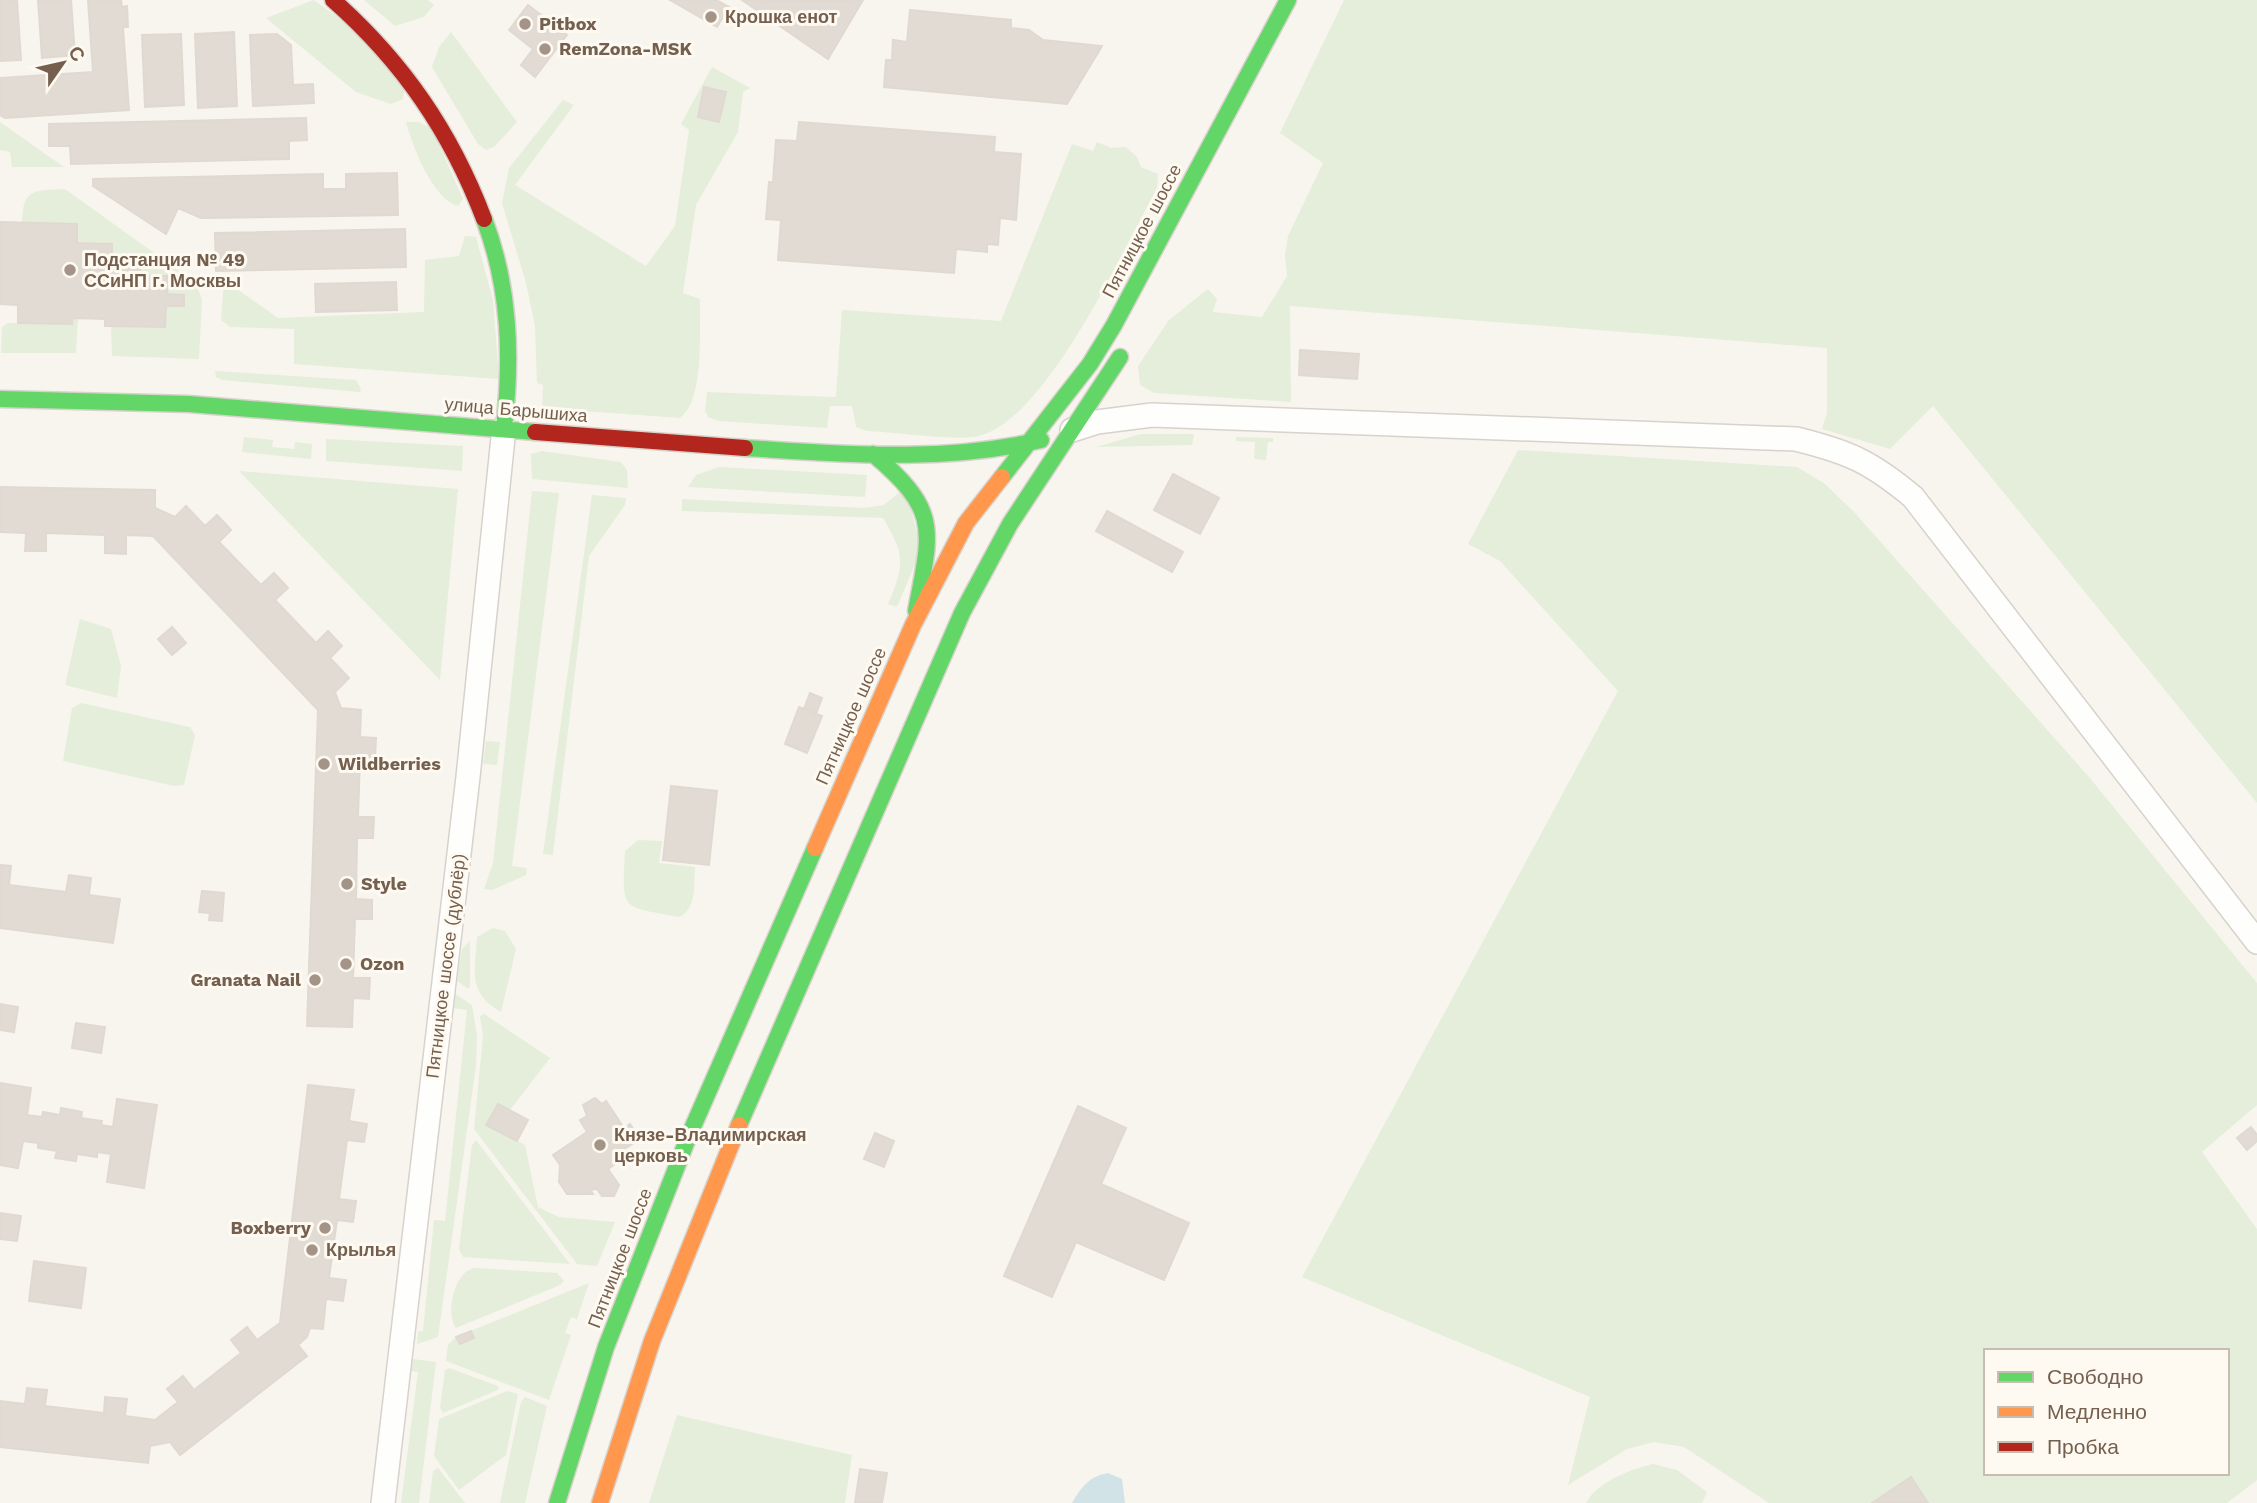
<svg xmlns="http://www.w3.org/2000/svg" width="2257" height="1503" font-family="'Work Sans',sans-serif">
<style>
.green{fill:#e4eeda;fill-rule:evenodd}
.water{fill:#d1e3e7}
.building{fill:#e2dbd3;stroke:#e0d9d1;stroke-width:2}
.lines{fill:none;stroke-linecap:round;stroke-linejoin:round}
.street-casing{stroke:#d7d2cc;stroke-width:26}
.fast-casing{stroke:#d8d2cc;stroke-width:19}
.slow-casing{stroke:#d8d2cc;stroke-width:19}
.jam-casing{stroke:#d8d2cc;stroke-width:19}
.street{stroke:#fefefc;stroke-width:23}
.fast{stroke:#63d668;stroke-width:16}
.slow{stroke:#ff974d;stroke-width:16}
.jam{stroke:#b3261e;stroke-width:16}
.poi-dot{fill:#a39487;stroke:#fefaf1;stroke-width:2.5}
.labels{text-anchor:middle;stroke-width:6;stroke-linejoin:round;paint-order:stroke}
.poi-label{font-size:18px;font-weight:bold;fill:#75604f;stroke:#fefaf1;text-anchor:start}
.street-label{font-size:18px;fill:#75604f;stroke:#fefaf1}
</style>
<rect width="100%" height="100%" fill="#f8f5ee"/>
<path class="green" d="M 314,0 L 348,25 L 405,85 L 403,99 L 391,104 L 356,92 L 266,18 Z
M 364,0 L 428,0 L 434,5 L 424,17 L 395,26 Z
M 1344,0 L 2257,0 L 2257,803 L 1933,406 L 1890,449 L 1822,429 L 1827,413 L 1827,348 L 1290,306 L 1291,402 L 1154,393 L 1140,385 L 1138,366 L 1169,320 L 1208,289 L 1217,299 L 1213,312 L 1262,317 L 1287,276 L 1285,255 L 1288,236 L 1323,163 L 1280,133 Z
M 451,32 L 517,122 L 495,146 L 486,150 L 478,144 L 432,67 L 439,47 Z
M 712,67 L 750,88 L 743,92 L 738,132 L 696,205 L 683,293 L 700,299 C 699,329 705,400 680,418 L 542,408 L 543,385 L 537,383 L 535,326 L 526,283 L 502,203 L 509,168 L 563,100 L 574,105 L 515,185 L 646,266 L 675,226 L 689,130 L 681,124 Z
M 0,122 L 64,167 L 12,167 L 10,152 L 0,150 Z
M 406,122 L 419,122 L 432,129 L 463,199 L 458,206 C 433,200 412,145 406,122 Z
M 1097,142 L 1111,148 L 1126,147 L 1137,157 L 1141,167 L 1158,174 L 1157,188 C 1124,248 1044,427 974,437 C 947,440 896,432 867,431 L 856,427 L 852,406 L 830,406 L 827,428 L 719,421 L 708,417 L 705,411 L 707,392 L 836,397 L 842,310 L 1001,321 L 1072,144 L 1093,151 Z
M 65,189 L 196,283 L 202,300 L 199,359 L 112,356 L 111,326 L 165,327 L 166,306 L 184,306 L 184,295 L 167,294 L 168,276 L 140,276 L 140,263 L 112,263 L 77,243 L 77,224 L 22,223 C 23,187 34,191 65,189 Z
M 465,236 L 476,237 L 493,300 L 499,379 L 294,364 L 294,329 L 230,327 L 221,320 L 224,280 L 278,318 L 424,312 L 425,260 L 459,256 Z
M 72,318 L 78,318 L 76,353 L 1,353 L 2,327 L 8,323 L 71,324 Z
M 215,371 L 356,380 L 361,389 L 360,392 L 222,380 L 216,377 Z
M 1141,434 L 1194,434 L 1192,445 L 1096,447 Z
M 244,437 L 273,440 L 272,447 L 294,449 L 295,442 L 312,444 L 311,459 L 242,452 Z
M 1236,437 L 1273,438 L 1273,442 L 1268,442 L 1266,460 L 1254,459 L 1255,442 L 1236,441 Z
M 326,439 L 463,446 L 462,471 L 326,461 Z
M 1518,450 L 1797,467 L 1825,484 L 1854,512 L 2089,777 L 2257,983 L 2257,1105 L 2202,1152 L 2257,1229 L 2257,1480 L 2227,1503 L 1928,1503 L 1911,1477 L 1872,1503 L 1769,1503 L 1684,1447 L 1654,1442 L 1627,1449 L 1568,1485 L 1590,1397 L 1302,1277 L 1618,691 L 1500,561 L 1468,544 ZM 1986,1351 L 2227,1351 L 2227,1473 L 1986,1473 Z
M 542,451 L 621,462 L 627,470 L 628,488 L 532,479 L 531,454 Z
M 719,467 L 867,475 L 865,497 L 688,487 L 696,475 Z
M 239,471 L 458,489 L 440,680 Z
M 906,487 L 921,550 L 897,607 L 888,604 C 905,564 905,555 883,518 L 682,511 L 682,499 L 864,508 L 884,505 Z
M 532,491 L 559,493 L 512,866 L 527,868 L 526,875 L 492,890 L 484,889 L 493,863 Z
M 592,495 L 626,498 L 625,505 L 589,556 L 553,855 L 543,854 Z
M 80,619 L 111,629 L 121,666 L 117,698 L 65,685 Z
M 81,703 L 190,727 L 195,735 L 184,785 L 174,786 L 63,761 L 72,708 Z
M 486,741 L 500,742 L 497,765 L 483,764 Z
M 638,840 L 662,841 L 659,863 L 695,867 C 693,885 698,908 679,917 C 620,906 622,912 625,851 Z
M 493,928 L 505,931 L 516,949 L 501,1012 C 467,992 475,972 477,937 Z
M 470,941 L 470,987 L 468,989 L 457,981 L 462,949 Z
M 454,993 L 472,1005 L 477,1036 L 476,1066 L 438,1337 L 417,1344 L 418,1331 L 423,1331 L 434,1220 L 445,1221 L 467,1010 L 452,1008 Z
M 484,1014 L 550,1058 L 510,1110 L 498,1104 L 487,1125 L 525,1145 L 538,1207 L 559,1217 L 615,1222 L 597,1266 L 577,1264 L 474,1129 L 483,1036 L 480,1016 Z
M 476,1140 L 570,1264 L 463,1257 L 459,1249 L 472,1145 Z
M 476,1268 L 557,1273 L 564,1281 L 560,1285 L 456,1328 C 445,1315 454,1269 476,1268 Z
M 589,1283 L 577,1319 L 571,1317 L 565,1333 L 571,1335 L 549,1400 L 446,1361 L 448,1345 L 456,1337 Z
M 413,1359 L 436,1362 L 419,1503 L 401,1503 L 418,1372 L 411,1371 Z
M 449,1368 L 498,1386 L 498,1390 L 443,1413 L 440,1407 L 445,1370 Z
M 507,1391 L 518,1394 L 506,1455 L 459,1490 L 434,1456 L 439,1419 Z
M 525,1397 L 547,1406 L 525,1503 L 500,1503 L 521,1402 Z
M 677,1415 L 852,1455 L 845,1503 L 649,1503 Z
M 1653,1464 L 1677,1470 L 1707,1492 L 1702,1503 L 1586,1503 C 1597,1482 1631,1469 1653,1464 Z
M 437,1468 L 439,1469 L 465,1503 L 429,1503 L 433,1471 Z"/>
<path class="water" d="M 1108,1473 L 1122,1479 L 1125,1503 L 1072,1503 C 1081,1487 1090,1476 1108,1473 Z"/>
<path class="building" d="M 0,0 L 17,0 L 21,60 L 0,61 Z
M 38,0 L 71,0 L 75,55 L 42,58 Z
M 88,0 L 121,0 L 122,7 L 127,6 L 128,27 L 123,27 L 129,110 L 5,118 L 0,115 L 0,78 L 93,72 Z
M 670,0 L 716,0 L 729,7 L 717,27 Z
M 742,0 L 817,1 L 863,0 L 828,59 Z
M 528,5 L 567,35 L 535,77 L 521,65 L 533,49 L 509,30 Z
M 910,10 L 1011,20 L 1011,28 L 1029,30 L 1043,40 L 1102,46 L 1067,104 L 884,87 L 886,60 L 892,60 L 893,40 L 907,42 Z
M 234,32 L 237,106 L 198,108 L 195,34 Z
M 181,34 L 184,105 L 145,107 L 142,35 Z
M 277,34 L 291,45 L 293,85 L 313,84 L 314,103 L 253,106 L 250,35 Z
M 704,87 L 726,92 L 719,122 L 698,117 Z
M 306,118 L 307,140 L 289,141 L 289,159 L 71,164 L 70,146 L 49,146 L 49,124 Z
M 799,122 L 995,137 L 994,152 L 1021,154 L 1016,220 L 1000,218 L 998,245 L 987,244 L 987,252 L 956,249 L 954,273 L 778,260 L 781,220 L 766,219 L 769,182 L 773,182 L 776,140 L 797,141 Z
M 397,173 L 398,215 L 201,218 L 178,208 L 166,234 L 93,186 L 93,179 L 323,174 L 323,189 L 346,189 L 346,174 Z
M 0,222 L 77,224 L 77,243 L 112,244 L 112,263 L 140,263 L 140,276 L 168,276 L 167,294 L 184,295 L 184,306 L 166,306 L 165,327 L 105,326 L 105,319 L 72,318 L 72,324 L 18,323 L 18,305 L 0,304 Z
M 405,229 L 406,267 L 216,271 L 215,233 Z
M 396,282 L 397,310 L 316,312 L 315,284 Z
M 1300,350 L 1359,354 L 1357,379 L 1299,375 Z
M 1173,474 L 1219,498 L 1200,534 L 1154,510 Z
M 0,487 L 155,490 L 155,508 L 175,517 L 186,506 L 205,526 L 217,515 L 231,530 L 219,542 L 261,585 L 274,573 L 288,588 L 275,600 L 316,643 L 328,631 L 342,646 L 330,658 L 349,678 L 335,692 L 341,708 L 361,710 L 360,737 L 376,738 L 375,758 L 360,758 L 358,817 L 374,817 L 373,838 L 357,838 L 356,899 L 372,900 L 372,919 L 355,919 L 353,978 L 370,978 L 369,999 L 353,998 L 352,1027 L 307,1026 L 318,710 L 153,536 L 126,535 L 126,554 L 105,553 L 105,535 L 46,533 L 46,551 L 25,551 L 26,533 L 0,532 Z
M 1107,511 L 1183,552 L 1172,572 L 1096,531 Z
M 172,627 L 186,643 L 172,655 L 158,639 Z
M 810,693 L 822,698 L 816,714 L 804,709 Z
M 799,707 L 822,716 L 807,753 L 785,744 Z
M 671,786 L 717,791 L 709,865 L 663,860 Z
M 0,865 L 11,866 L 9,885 L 66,892 L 69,875 L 91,878 L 89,895 L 120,899 L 113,943 L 0,928 Z
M 202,891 L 224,893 L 222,921 L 209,920 L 210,913 L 199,912 Z
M 0,1004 L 18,1007 L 14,1032 L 0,1030 Z
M 76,1023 L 105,1027 L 101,1053 L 72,1048 Z
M 0,1083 L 31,1088 L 27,1115 L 42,1117 L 43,1112 L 60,1115 L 61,1108 L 82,1112 L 81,1118 L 102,1121 L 101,1125 L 113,1127 L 117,1099 L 157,1105 L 144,1188 L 107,1182 L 111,1154 L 97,1152 L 97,1157 L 77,1154 L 76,1161 L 55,1158 L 57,1151 L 38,1148 L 38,1143 L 23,1141 L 18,1168 L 0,1165 Z
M 308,1085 L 354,1090 L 349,1121 L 367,1124 L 364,1142 L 347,1140 L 339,1199 L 356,1201 L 353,1222 L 337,1220 L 329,1278 L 346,1280 L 343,1301 L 326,1299 L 323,1329 L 310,1328 L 307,1337 L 298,1345 L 307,1356 L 180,1455 L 170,1442 L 150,1446 L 148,1463 L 0,1447 L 0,1401 L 25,1404 L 27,1388 L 47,1390 L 45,1406 L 104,1413 L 105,1397 L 127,1399 L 125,1416 L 155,1420 L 178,1402 L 167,1389 L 183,1376 L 194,1390 L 241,1353 L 231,1340 L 247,1327 L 257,1340 L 280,1323 Z
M 595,1098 L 602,1104 L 606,1101 L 624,1128 L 630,1124 L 640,1139 L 623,1150 L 627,1156 L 608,1169 L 619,1185 L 614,1196 L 602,1196 L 596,1188 L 591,1191 L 593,1194 L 567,1194 L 559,1182 L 560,1165 L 553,1155 L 587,1132 L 580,1120 L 587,1116 L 583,1105 Z
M 498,1104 L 528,1120 L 517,1141 L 486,1125 Z
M 1078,1106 L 1126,1128 L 1101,1184 L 1189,1223 L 1164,1280 L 1076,1242 L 1052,1297 L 1004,1276 Z
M 2251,1127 L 2257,1135 L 2257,1141 L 2247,1150 L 2237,1138 Z
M 875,1133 L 894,1141 L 884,1167 L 864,1159 Z
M 0,1213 L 21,1216 L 17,1241 L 0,1239 Z
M 34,1261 L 86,1268 L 81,1308 L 29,1301 Z
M 471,1331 L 474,1338 L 460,1344 L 456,1337 Z
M 860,1469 L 887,1473 L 882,1503 L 855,1503 Z
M 1911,1477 L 1928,1503 L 1872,1503 Z"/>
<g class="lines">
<g class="street-casing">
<path id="street" d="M 1072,430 L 1097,422 L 1152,415 L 1796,439 C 1849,452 1871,462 1913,497 L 2257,942
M 383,1503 L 468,777 L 504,428"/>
</g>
<g class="fast-casing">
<path id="fast" d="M 484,219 C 510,287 512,357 504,428
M 0,399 L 189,404 L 535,432
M 745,448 C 845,454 943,463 1041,440
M 873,454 C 941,511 931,530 916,611
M 1002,477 L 1090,364 L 1114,325 L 1288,0
M 739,1125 L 962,613 L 1010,524 L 1120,357
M 557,1503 L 606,1347 L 688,1138 L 815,848"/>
</g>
<g class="slow-casing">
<path id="slow" d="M 815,848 L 913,625 L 966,523 L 1002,477
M 600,1503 L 652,1341 L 739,1125"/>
</g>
<g class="jam-casing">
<path id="jam" d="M 333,0 C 403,62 451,132 484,219
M 535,432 L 745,448"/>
</g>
<use href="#street" class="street"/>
<use href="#fast" class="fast"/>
<use href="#slow" class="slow"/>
<use href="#jam" class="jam"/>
</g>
<g class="poi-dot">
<circle cx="711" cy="17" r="7"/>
<circle cx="525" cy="24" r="7"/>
<circle cx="545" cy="49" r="7"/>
<circle cx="70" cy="270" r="7"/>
<circle cx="324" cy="764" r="7"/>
<circle cx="347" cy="884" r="7"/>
<circle cx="346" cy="964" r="7"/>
<circle cx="315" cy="980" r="7"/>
<circle cx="600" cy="1145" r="7"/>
<circle cx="325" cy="1228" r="7"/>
<circle cx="312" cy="1250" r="7"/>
</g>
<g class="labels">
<g class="poi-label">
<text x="725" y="23">Крошка енот</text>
<text x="539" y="30">Pitbox</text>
<text x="559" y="55">RemZona-MSK</text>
<text x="84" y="266">Подстанция № 49<tspan x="84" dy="21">ССиНП г. Москвы</tspan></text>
<text x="338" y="770">Wildberries</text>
<text x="361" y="890">Style</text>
<text x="360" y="970">Ozon</text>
<text x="301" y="986" text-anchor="end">Granata Nail</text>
<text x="614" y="1141">Князе-Владимирская<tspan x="614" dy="21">церковь</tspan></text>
<text x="311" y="1234" text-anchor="end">Boxberry</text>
<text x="326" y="1256">Крылья</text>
</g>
<g class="street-label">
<text transform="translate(1142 231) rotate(-62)" y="6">Пятницкое шоссе</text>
<text transform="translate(516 410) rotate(5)" y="6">улица Барышиха</text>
<text transform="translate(851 716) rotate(-66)" y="6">Пятницкое шоссе</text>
<text transform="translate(446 966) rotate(-83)" y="6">Пятницкое шоссе (дублёр)</text>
<text transform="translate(620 1258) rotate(-69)" y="6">Пятницкое шоссе</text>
</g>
</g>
<rect x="1984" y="1349" width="245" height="126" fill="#fefaf1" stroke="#c7bcb0" stroke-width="2"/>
<rect x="1998" y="1372" width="35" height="10" fill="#63d668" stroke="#c7bcb0" stroke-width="2"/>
<text x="2047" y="1384" font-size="21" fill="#75604f">Свободно</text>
<rect x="1998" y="1407" width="35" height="10" fill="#ff974d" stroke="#c7bcb0" stroke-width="2"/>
<text x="2047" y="1419" font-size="21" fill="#75604f">Медленно</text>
<rect x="1998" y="1442" width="35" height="10" fill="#b3261e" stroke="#c7bcb0" stroke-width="2"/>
<text x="2047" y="1454" font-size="21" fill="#75604f">Пробка</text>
<g transform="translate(63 63) rotate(56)" stroke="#fefaf1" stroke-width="5" paint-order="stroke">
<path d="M0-5L12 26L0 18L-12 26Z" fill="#75604f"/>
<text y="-10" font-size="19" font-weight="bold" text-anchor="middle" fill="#75604f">С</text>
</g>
</svg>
